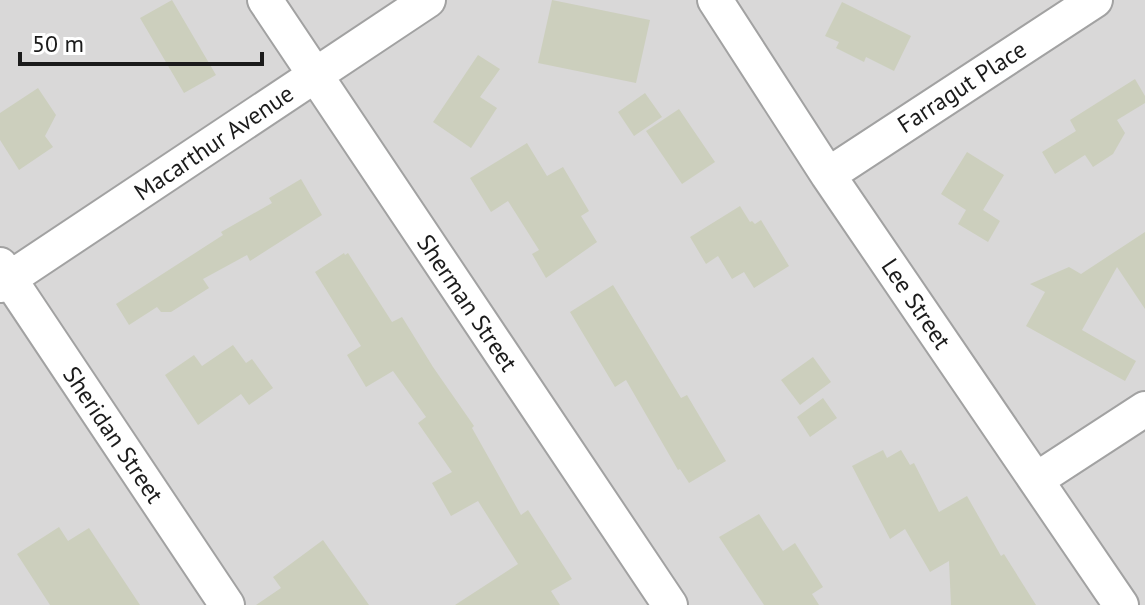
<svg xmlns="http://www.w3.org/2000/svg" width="1145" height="605" font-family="'PT Sans',sans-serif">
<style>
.residential{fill:#d9d8d8}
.building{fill:#cccfbd}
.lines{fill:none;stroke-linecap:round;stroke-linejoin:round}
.street-casing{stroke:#a2a2a2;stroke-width:38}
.street{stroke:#fff;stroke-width:34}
.labels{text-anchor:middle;stroke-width:7;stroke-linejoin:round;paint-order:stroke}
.street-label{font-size:24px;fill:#1b1b1b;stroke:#fff}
</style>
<rect width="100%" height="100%" fill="#e7eddf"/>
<path class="residential" d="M 0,0 L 1145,0 L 1145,605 L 0,605 Z"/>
<path class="building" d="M 172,0 L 216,75 L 184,93 L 140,18 Z
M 552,0 L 650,20 L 636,83 L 538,63 Z
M 842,2 L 911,36 L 894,71 L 866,57 L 864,62 L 836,48 L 839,42 L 825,36 Z
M 478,55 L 500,69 L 480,97 L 497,108 L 471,148 L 433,122 Z
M 1135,79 L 1145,96 L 1145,103 L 1117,120 L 1125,133 L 1113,154 L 1093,167 L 1085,155 L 1055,174 L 1042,152 L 1076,131 L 1070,120 Z
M 38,88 L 56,115 L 45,136 L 53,147 L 19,170 L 0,140 L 0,113 Z
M 645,93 L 662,117 L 634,136 L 618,112 Z
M 679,109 L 715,162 L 682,184 L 646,131 Z
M 527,143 L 547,176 L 563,167 L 589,211 L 581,216 L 597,242 L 546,278 L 532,254 L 539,250 L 508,201 L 491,212 L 470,178 Z
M 967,152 L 1004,175 L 983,210 L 1000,221 L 988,242 L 958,224 L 966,210 L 941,194 Z
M 301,179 L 322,215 L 250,261 L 247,255 L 203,279 L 209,288 L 171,312 L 161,312 L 157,307 L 129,325 L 116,304 L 223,235 L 221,232 L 272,203 L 269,198 Z
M 740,206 L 750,222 L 752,221 L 755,224 L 761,220 L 789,266 L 754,288 L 744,272 L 732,279 L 718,256 L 706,264 L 690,237 Z
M 1145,232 L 1145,309 L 1117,267 L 1082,330 L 1136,361 L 1125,381 L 1026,326 L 1045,292 L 1030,284 L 1069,267 L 1081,274 Z
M 344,253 L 345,255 L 348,253 L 392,322 L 402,317 L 433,367 L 474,426 L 472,428 L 521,515 L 528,510 L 572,579 L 551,591 L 560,605 L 455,605 L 518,564 L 478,501 L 451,516 L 432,483 L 452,472 L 418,423 L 426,417 L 393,371 L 366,387 L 347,355 L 361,346 L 315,272 Z
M 613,285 L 681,398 L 687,395 L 726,461 L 689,483 L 680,469 L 678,470 L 626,380 L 615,387 L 570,312 Z
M 233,345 L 246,363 L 252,359 L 273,388 L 249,405 L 241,394 L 198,425 L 165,375 L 194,355 L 202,366 Z
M 813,357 L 831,382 L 800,405 L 781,380 Z
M 823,398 L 837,418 L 810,437 L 797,417 Z
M 883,450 L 887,458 L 901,450 L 910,465 L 914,463 L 939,512 L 967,496 L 1001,556 L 1004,554 L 1036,605 L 951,605 L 949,561 L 930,572 L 905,529 L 890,539 L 852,466 Z
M 759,514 L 783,551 L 795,543 L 823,587 L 812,594 L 819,605 L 764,605 L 719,537 Z
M 59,527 L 68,541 L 89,528 L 140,605 L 50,605 L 17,554 Z
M 323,540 L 369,605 L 256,605 L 281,588 L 273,577 Z"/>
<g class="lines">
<g class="street-casing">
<path id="street" d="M 265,0 L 670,605
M 715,0 L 828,175 L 1121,605
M 828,175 L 1095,0
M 0,265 L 227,605
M 0,285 L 428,0
M 1036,480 L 1145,409"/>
</g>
<use href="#street" class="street"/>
</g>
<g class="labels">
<g class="street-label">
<text transform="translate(962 87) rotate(-33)" y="8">Farragut Place</text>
<text transform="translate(214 143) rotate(-34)" y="8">Macarthur Avenue</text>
<text transform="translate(467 303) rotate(56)" y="8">Sherman Street</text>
<text transform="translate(916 304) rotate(56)" y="8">Lee Street</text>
<text transform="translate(113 435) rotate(56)" y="8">Sheridan Street</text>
</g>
</g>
<path d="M20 52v12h242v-12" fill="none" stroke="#1b1b1b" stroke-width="4"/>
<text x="32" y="52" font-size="24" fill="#1b1b1b" stroke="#ffffff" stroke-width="6" paint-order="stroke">50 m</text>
</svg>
